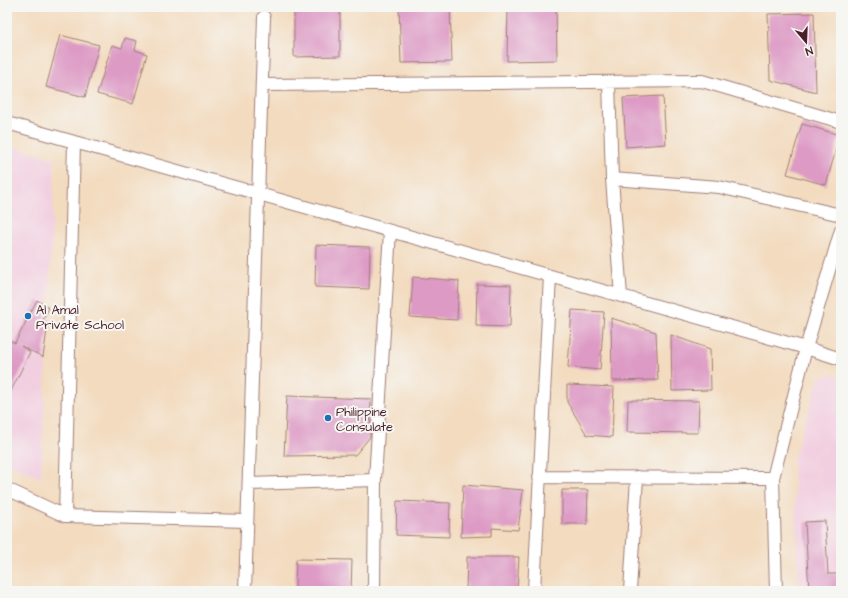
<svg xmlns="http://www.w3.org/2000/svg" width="848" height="598" font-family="'Architects Daughter',sans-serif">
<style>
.built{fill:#f2cfe0}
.building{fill:#dd9ac5}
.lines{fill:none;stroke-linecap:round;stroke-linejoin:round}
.street-casing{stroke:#9e7d75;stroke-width:14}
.street{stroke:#fff;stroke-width:12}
.poi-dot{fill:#1f6fb2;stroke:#f6f6f2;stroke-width:1.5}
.labels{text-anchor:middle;stroke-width:4;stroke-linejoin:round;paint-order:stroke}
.poi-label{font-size:13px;fill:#4a1f2b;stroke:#f6f6f2;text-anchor:start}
</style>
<rect width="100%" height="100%" fill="#f6f6f2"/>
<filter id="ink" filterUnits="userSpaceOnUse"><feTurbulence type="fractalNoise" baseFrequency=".025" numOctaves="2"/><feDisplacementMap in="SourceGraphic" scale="8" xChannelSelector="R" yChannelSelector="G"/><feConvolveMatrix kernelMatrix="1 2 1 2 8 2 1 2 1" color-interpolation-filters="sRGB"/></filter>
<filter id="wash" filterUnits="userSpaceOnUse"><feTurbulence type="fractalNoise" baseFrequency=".012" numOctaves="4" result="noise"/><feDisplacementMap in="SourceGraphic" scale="16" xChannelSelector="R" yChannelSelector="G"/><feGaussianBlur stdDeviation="0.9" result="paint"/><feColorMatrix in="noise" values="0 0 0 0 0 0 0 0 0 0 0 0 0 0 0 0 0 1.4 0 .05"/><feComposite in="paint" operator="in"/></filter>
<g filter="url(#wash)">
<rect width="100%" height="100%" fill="#f3dbbf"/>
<path class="built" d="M 7,145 L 55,159 L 41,478 L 7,462 Z
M 832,374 L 841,377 L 841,591 L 799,591 L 793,460 L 819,378 Z"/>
<g id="blocks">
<path class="building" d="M 340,7 L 340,56 L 294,57 L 294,8 Z
M 399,7 L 450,7 L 452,62 L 401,63 Z
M 508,7 L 556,7 L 557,60 L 507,61 Z
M 814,13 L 816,92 L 770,80 L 768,14 Z
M 60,35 L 99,45 L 85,97 L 46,87 Z
M 125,38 L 137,41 L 135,50 L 147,54 L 133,104 L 97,94 L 112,45 L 122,48 Z
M 663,96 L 666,144 L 626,147 L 623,98 Z
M 802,124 L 840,135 L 826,185 L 787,174 Z
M 316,245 L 370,247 L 369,289 L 315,287 Z
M 413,277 L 459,281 L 457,320 L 410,317 Z
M 477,284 L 511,285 L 510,327 L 476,326 Z
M 37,300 L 49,308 L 43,320 L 48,324 L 43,357 L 21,346 L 30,352 L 7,399 L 7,339 L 15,343 Z
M 572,310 L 604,312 L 600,370 L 568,367 Z
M 611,318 L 656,332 L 658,380 L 612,381 Z
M 671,335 L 710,349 L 711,390 L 672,391 Z
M 567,385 L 614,387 L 612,437 L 587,435 L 567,402 Z
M 287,396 L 371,399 L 370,437 L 355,455 L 284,456 Z
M 628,400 L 699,401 L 698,433 L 627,432 Z
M 463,485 L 523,490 L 518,530 L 492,528 L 492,536 L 461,537 Z
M 562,490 L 588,490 L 587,524 L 562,524 Z
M 397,501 L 450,503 L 449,537 L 396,535 Z
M 825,521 L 828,574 L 841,574 L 841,591 L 809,591 L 805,522 Z
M 467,557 L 519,557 L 517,591 L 466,591 Z
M 296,559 L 352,560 L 351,591 L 295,591 Z"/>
</g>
</g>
<g filter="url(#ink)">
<use href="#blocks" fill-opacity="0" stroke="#9e7d75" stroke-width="1"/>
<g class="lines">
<g class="street-casing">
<path id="street" d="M 609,82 L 612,179 L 621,296
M 262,85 L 702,81 L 841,122
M 7,123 L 806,348 L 841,359
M 612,179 L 719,187 L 841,215
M 539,477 L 773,478
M 249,484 L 375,480
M 7,489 L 65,516 L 247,521
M 65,516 L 74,142
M 245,591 L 264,17
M 374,591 L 375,480 L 390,231
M 534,591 L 550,276
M 630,591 L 637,477
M 776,591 L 773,478 L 806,348 L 841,230"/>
</g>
<use href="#street" class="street"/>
</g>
</g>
<g class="poi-dot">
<circle cx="28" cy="316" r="4"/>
<circle cx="328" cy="418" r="4"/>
</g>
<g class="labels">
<g class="poi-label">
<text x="36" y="314">Al Amal<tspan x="36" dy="15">Private School</tspan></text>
<text x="336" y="416">Philippine<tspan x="336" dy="15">Consulate</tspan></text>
</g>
</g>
<rect width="848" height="598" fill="none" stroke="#f6f6f2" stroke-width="24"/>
<g transform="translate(806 42) rotate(161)" stroke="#f6f6f2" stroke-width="3" paint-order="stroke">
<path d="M0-3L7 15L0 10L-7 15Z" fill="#4a1f2b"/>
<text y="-6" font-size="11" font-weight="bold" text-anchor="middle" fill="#4a1f2b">N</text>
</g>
</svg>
